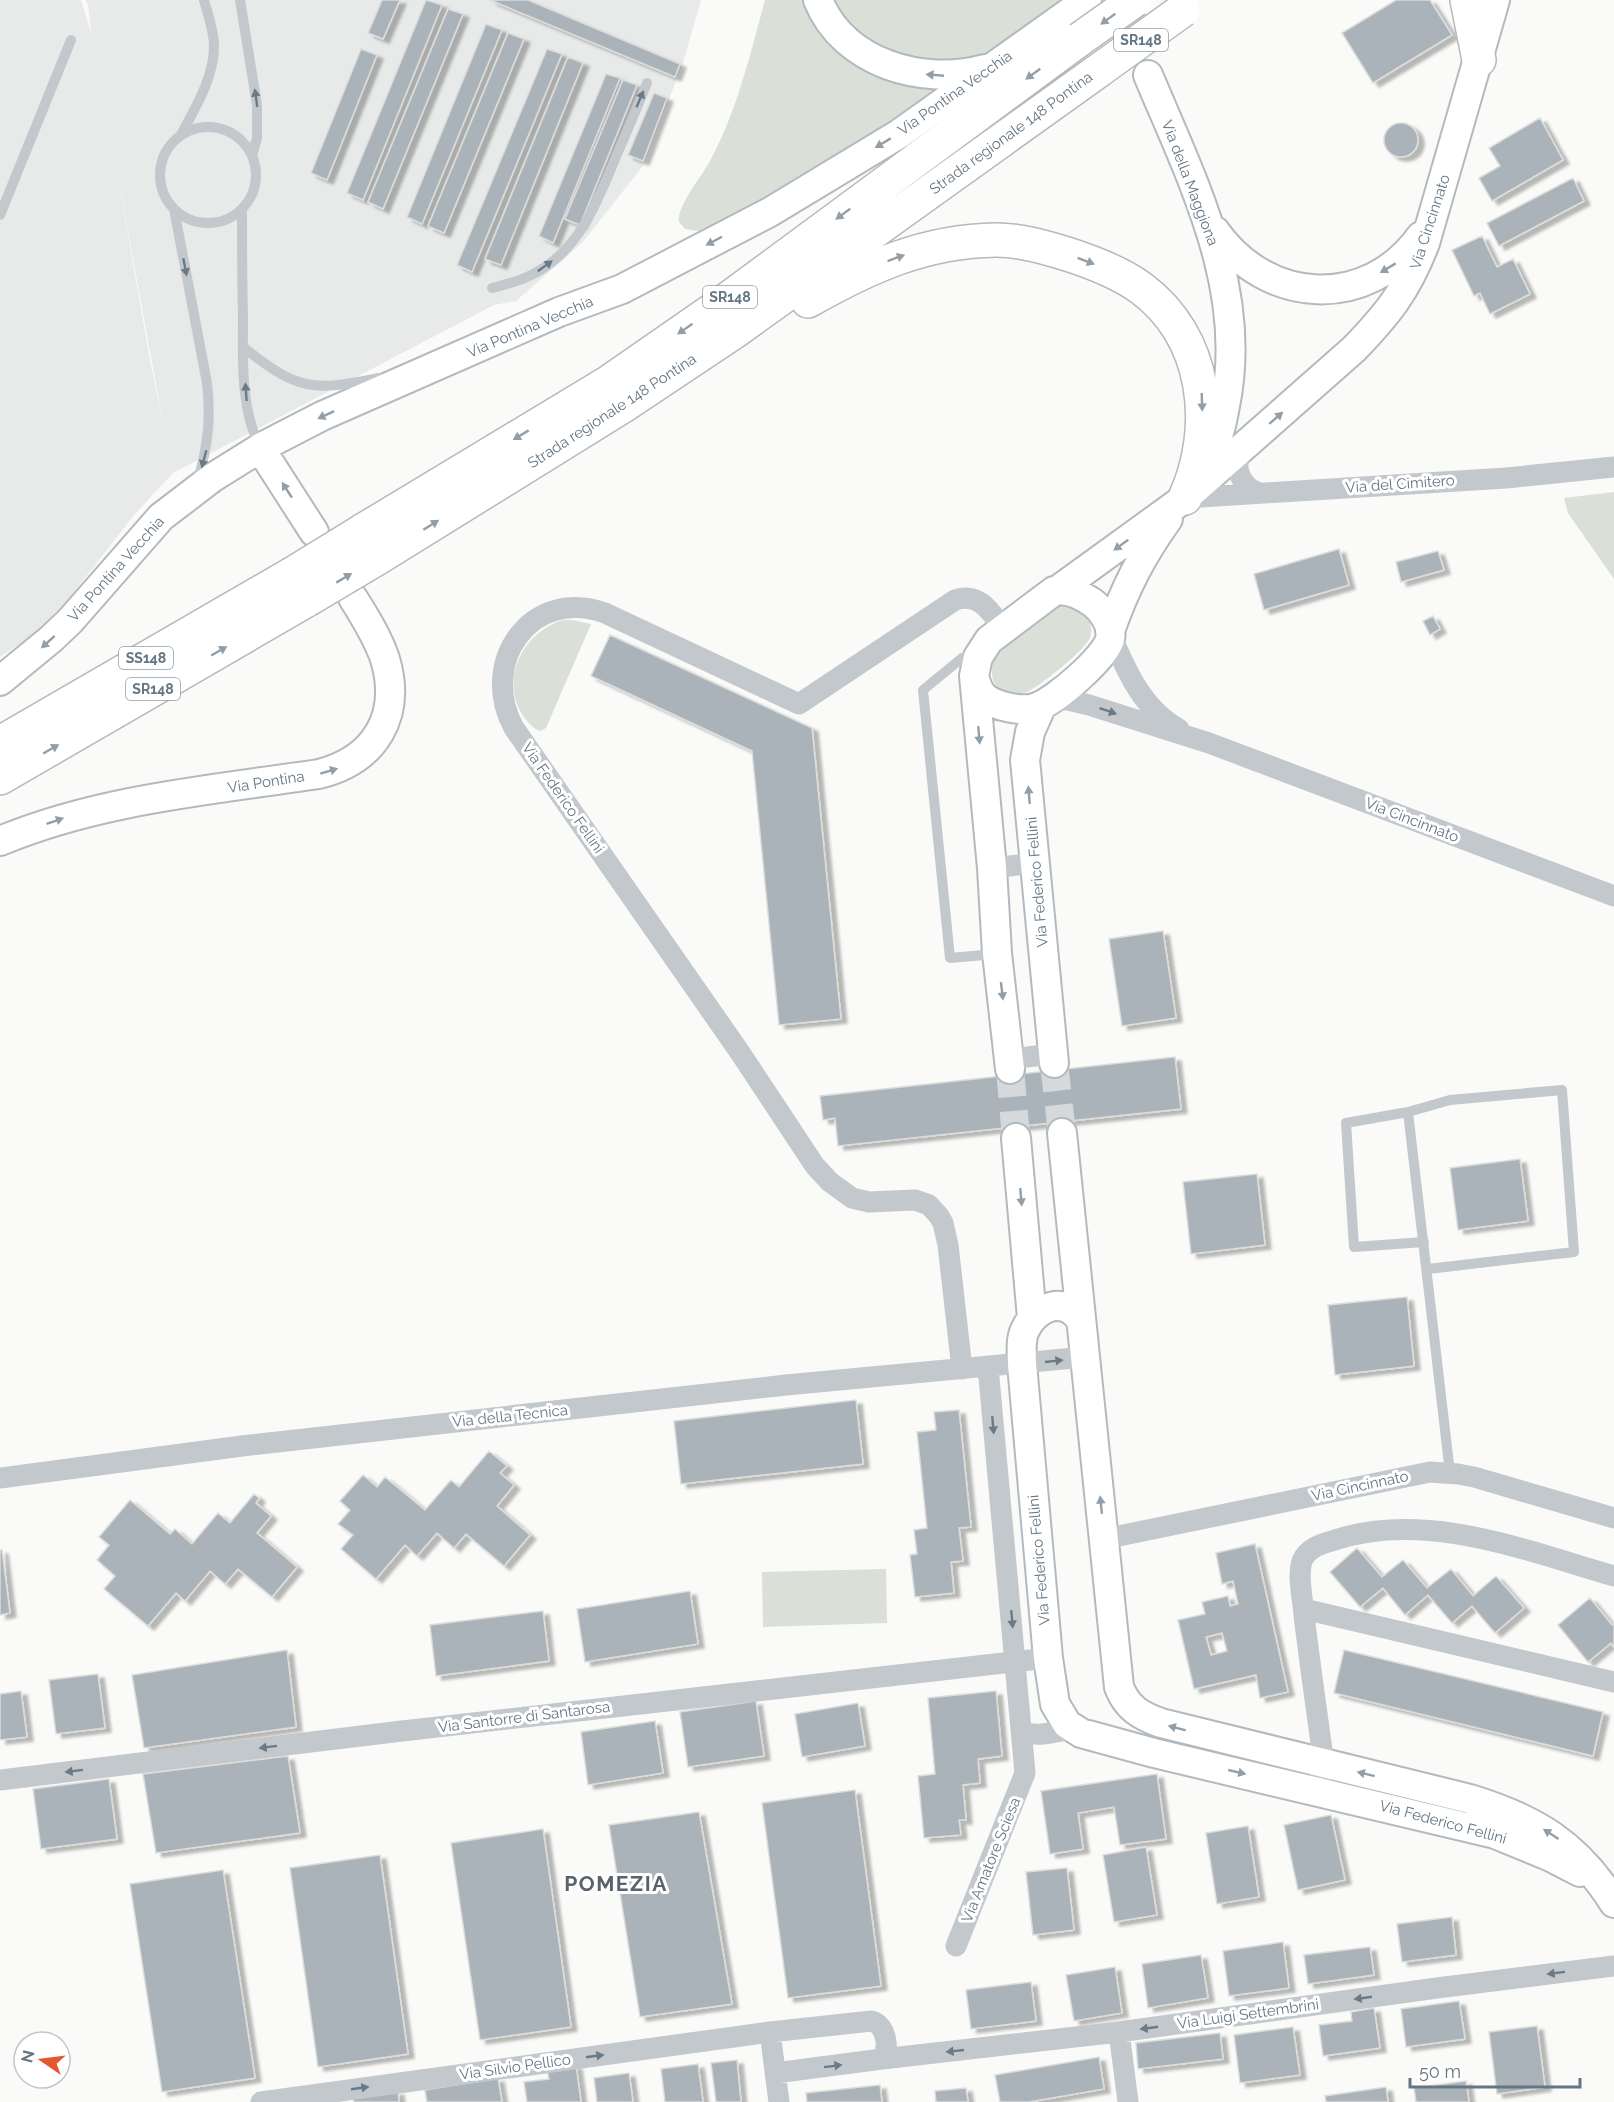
<svg xmlns="http://www.w3.org/2000/svg" width="1614" height="2102" font-family="Raleway,sans-serif">
<style>
.built{fill:#e8e9e9;fill-rule:evenodd}
.green{fill:#dadfd7}
.building{fill:#aab3b9;stroke:#dcdcda;stroke-width:1.5;fill-rule:evenodd;filter:url(#shadow)}
.lines{fill:none;stroke-linecap:round;stroke-linejoin:round}
.secondary-tunnel{stroke:#d5d9db;stroke-width:28;stroke-dasharray:28 14;stroke-linecap:butt}
.secondary-casing{stroke:#b3babf;stroke-width:32}
.highway-casing{stroke:#b4b9bd;stroke-width:36}
.lane{stroke:#c3c8cc;stroke-width:10}
.street{stroke:#c3c8cc;stroke-width:21}
.secondary{stroke:#fff;stroke-width:28}
.highway{stroke:#fff;stroke-width:33}
.highway-bridge-casing{stroke:#b4b9bd;stroke-width:36;stroke-linecap:butt}
.highway-bridge{stroke:#fff;stroke-width:33}
.oneway{fill:#939fa8}
.oneway2{fill:#6a7a87}
.labels{text-anchor:middle;stroke-width:6;stroke-linejoin:round;paint-order:stroke}
.shield{fill:#fff;stroke:#939fa8;stroke-width:1.5}
.shield-label{font-size:14px;font-weight:bold;fill:#657683}
.street-label{font-size:15px;fill:#657683;stroke:#fff}
.district-label{font-size:21px;font-weight:bold;letter-spacing:1.5px;fill:#57646e;stroke:#fff}
</style>
<defs>
<filter id="shadow"><feDropShadow dx="6" dy="4" stdDeviation="1.5" flood-color="#0004"/></filter>
</defs>
<rect width="100%" height="100%" fill="#fafaf8"/>
<path class="built" d="M 0,0 L 81,0 L 91,33 L 88,5 L 85,0 L 701,0 L 683,63 L 643,166 L 582,243 L 516,301 L 494,305 L 173,473 L 134,515 L 67,601 L 31,637 L 0,657 ZM 116,166 L 164,428 L 150,360 Z"/>
<path class="green" d="M 765,0 L 805,0 L 937,85 L 941,91 L 819,168 L 707,228 L 698,231 L 685,229 L 679,222 C 676,207 702,176 710,161 C 737,111 750,55 765,0 Z
M 828,0 L 1063,0 L 990,55 L 930,65 L 865,43 Z
M 1614,492 L 1614,579 L 1568,513 L 1564,498 Z
M 1064,601 L 1088,615 C 1091,623 1093,630 1090,638 C 1085,650 1034,692 1022,694 C 1015,696 1006,693 999,691 C 977,661 1011,641 1033,625 C 1043,617 1052,608 1064,601 Z
M 563,620 L 572,620 L 591,624 L 546,728 L 540,731 C 533,729 528,722 523,716 C 499,679 523,632 563,620 Z
M 886,1569 L 887,1623 L 763,1627 L 762,1572 Z"/>
<path class="building" d="M 382,0 L 400,0 L 383,39 L 368,33 Z
M 426,0 L 442,5 L 363,200 L 347,193 Z
M 490,0 L 528,0 L 680,64 L 675,77 Z
M 1396,0 L 1430,0 L 1452,35 L 1373,83 L 1342,33 Z
M 448,9 L 463,14 L 383,209 L 368,202 Z
M 486,24 L 502,30 L 422,224 L 407,217 Z
M 508,33 L 524,39 L 444,233 L 428,226 Z
M 361,49 L 377,55 L 327,180 L 311,173 Z
M 547,49 L 562,54 L 472,272 L 457,265 Z
M 568,57 L 583,63 L 501,265 L 485,259 Z
M 606,74 L 620,78 L 553,243 L 539,236 Z
M 623,80 L 637,85 L 580,225 L 565,219 Z
M 654,93 L 667,98 L 643,161 L 628,155 Z
M 1540,118 L 1563,160 L 1492,201 L 1479,178 L 1500,166 L 1489,148 Z
M1384 140a17 17 0 1 1 34 0a17 17 0 1 1-34 0Z
M 1573,178 L 1584,201 L 1499,246 L 1487,223 Z
M 1482,236 L 1497,267 L 1513,259 L 1530,294 L 1490,314 L 1480,293 L 1474,296 L 1452,250 Z
M 1339,549 L 1349,585 L 1264,610 L 1254,574 Z
M 1438,551 L 1444,570 L 1401,582 L 1396,562 Z
M 1433,616 L 1440,629 L 1430,635 L 1423,621 Z
M 610,635 L 812,728 L 841,1019 L 779,1025 L 752,751 L 591,676 Z
M 1163,931 L 1176,1018 L 1122,1026 L 1109,939 Z
M 1175,1057 L 1181,1109 L 838,1146 L 835,1118 L 823,1120 L 820,1096 Z
M 1520,1159 L 1528,1221 L 1458,1230 L 1450,1168 Z
M 1257,1174 L 1265,1245 L 1191,1254 L 1183,1182 Z
M 1407,1297 L 1414,1366 L 1335,1375 L 1328,1305 Z
M 856,1400 L 863,1464 L 681,1484 L 674,1421 Z
M 959,1410 L 971,1527 L 959,1528 L 963,1561 L 951,1562 L 954,1593 L 915,1597 L 910,1555 L 917,1554 L 914,1530 L 927,1528 L 917,1432 L 936,1430 L 934,1412 Z
M 489,1451 L 507,1466 L 500,1473 L 514,1485 L 497,1506 L 530,1535 L 504,1566 L 466,1534 L 454,1548 L 437,1533 L 417,1556 L 405,1545 L 376,1579 L 341,1549 L 353,1535 L 338,1524 L 350,1510 L 340,1501 L 363,1475 L 377,1487 L 385,1477 L 425,1510 L 451,1480 L 459,1487 Z
M 254,1494 L 259,1498 L 256,1503 L 271,1516 L 257,1533 L 297,1567 L 272,1597 L 238,1569 L 225,1584 L 210,1571 L 185,1601 L 176,1593 L 148,1626 L 104,1589 L 115,1576 L 97,1560 L 109,1545 L 99,1537 L 130,1500 L 170,1534 L 175,1529 L 192,1544 L 218,1513 L 230,1523 Z
M 1255,1544 L 1288,1692 L 1260,1698 L 1256,1675 L 1194,1689 L 1178,1620 L 1205,1614 L 1202,1602 L 1228,1596 L 1230,1606 L 1238,1604 L 1233,1581 L 1222,1584 L 1216,1553 ZM 1222,1633 L 1227,1651 L 1211,1655 L 1206,1637 Z
M 1357,1548 L 1382,1577 L 1403,1560 L 1427,1588 L 1451,1569 L 1473,1596 L 1496,1576 L 1524,1608 L 1495,1633 L 1472,1606 L 1452,1623 L 1428,1595 L 1405,1615 L 1383,1588 L 1360,1607 L 1330,1572 Z
M 0,1550 L 2,1550 L 10,1613 L 0,1615 Z
M 690,1591 L 698,1644 L 585,1662 L 577,1609 Z
M 1590,1598 L 1612,1625 L 1614,1623 L 1614,1647 L 1611,1643 L 1588,1662 L 1558,1625 Z
M 543,1611 L 549,1661 L 436,1676 L 430,1625 Z
M 287,1650 L 296,1727 L 144,1748 L 132,1675 Z
M 1344,1650 L 1603,1712 L 1593,1756 L 1334,1693 Z
M 98,1674 L 105,1728 L 56,1734 L 49,1680 Z
M 21,1691 L 27,1737 L 0,1740 L 0,1694 Z
M 996,1691 L 1002,1756 L 978,1759 L 980,1783 L 963,1785 L 966,1820 L 959,1820 L 961,1835 L 924,1838 L 918,1776 L 935,1774 L 928,1698 Z
M 756,1701 L 764,1756 L 688,1767 L 680,1712 Z
M 858,1703 L 865,1746 L 802,1757 L 795,1714 Z
M 655,1721 L 663,1773 L 588,1785 L 581,1732 Z
M 288,1756 L 300,1833 L 156,1853 L 143,1774 Z
M 1157,1774 L 1166,1839 L 1120,1845 L 1114,1807 L 1078,1813 L 1083,1849 L 1050,1854 L 1041,1791 Z
M 109,1779 L 117,1839 L 41,1849 L 33,1789 Z
M 855,1790 L 881,1986 L 788,1998 L 762,1803 Z
M 699,1812 L 732,2004 L 640,2017 L 609,1825 Z
M 1331,1815 L 1345,1880 L 1298,1890 L 1284,1825 Z
M 1248,1826 L 1259,1897 L 1217,1904 L 1206,1833 Z
M 543,1829 L 571,2027 L 480,2040 L 451,1843 Z
M 1146,1847 L 1157,1915 L 1114,1922 L 1103,1855 Z
M 380,1855 L 408,2054 L 318,2067 L 290,1868 Z
M 1067,1868 L 1074,1930 L 1033,1935 L 1026,1872 Z
M 223,1870 L 255,2078 L 162,2092 L 130,1884 Z
M 1452,1917 L 1456,1955 L 1402,1962 L 1397,1924 Z
M 1283,1942 L 1289,1988 L 1229,1996 L 1223,1951 Z
M 1370,1947 L 1374,1975 L 1308,1984 L 1304,1955 Z
M 1201,1955 L 1208,1998 L 1148,2008 L 1142,1964 Z
M 1115,1967 L 1122,2013 L 1074,2021 L 1066,1975 Z
M 1031,1982 L 1036,2021 L 971,2029 L 966,1990 Z
M 1459,2001 L 1465,2039 L 1406,2047 L 1401,2009 Z
M 1374,2008 L 1380,2048 L 1323,2056 L 1319,2025 L 1352,2021 L 1351,2012 Z
M 1537,2026 L 1545,2087 L 1497,2094 L 1489,2032 Z
M 1293,2027 L 1300,2075 L 1240,2083 L 1234,2035 Z
M 1220,2033 L 1223,2059 L 1138,2069 L 1136,2043 Z
M 1099,2057 L 1104,2089 L 1029,2102 L 1000,2102 L 995,2075 Z
M 737,2060 L 741,2102 L 716,2102 L 711,2063 Z
M 698,2064 L 703,2102 L 665,2102 L 661,2069 Z
M 576,2065 L 581,2102 L 527,2102 L 524,2082 L 549,2079 L 547,2069 Z
M 629,2073 L 633,2102 L 597,2102 L 594,2078 Z
M 498,2078 L 502,2102 L 427,2102 L 425,2090 Z
M 1466,2081 L 1469,2102 L 1416,2102 L 1414,2088 Z
M 880,2085 L 882,2102 L 807,2102 L 806,2093 Z
M 1386,2087 L 1388,2102 L 1326,2102 L 1325,2096 Z
M 966,2088 L 968,2102 L 936,2102 L 935,2091 Z
M 398,2091 L 399,2102 L 354,2102 L 353,2098 Z"/>
<g class="lines">
<path class="secondary-tunnel" d="M 1054,1063 L 1062,1133
M 1010,1069 L 1016,1138"/>
<g class="secondary-casing">
<path id="secondary" d="M 818,0 C 844,64 923,86 985,69
M 1148,75 C 1192,180 1249,289 1225,406 C 1221,431 1214,453 1202,475
M 1215,231 C 1267,305 1367,311 1421,236
M 260,448 L 314,532
M 1058,590 L 1185,498 L 1354,349 C 1388,314 1407,290 1425,243 L 1495,0
M 1110,631 C 1125,588 1142,555 1168,519
M 974,676 C 976,684 978,691 984,697 C 995,706 1023,713 1037,707 C 1055,701 1106,657 1110,639 C 1113,625 1103,611 1093,603 C 1081,595 1068,588 1054,591 L 989,640 L 978,657 L 974,676 L 992,868 L 997,953 L 1010,1069
M 0,681 L 51,639 L 70,621 L 161,517 L 212,478 L 260,448 L 322,416 L 559,312 L 622,289 L 770,212 L 899,134 L 1087,0
M 1042,705 L 1030,732 L 1025,760 L 1054,1063
M 0,841 C 101,799 212,790 319,774 C 375,760 402,716 385,659 C 378,638 365,617 353,598
M 1062,1133 L 1119,1687 C 1127,1708 1141,1716 1161,1723 L 1470,1799 C 1535,1819 1577,1844 1614,1903
M 1016,1138 L 1032,1318
M 1081,1321 C 1066,1294 1035,1307 1025,1330 C 1020,1340 1022,1353 1022,1364 L 1048,1658 L 1055,1704 L 1067,1724 L 1081,1733 L 1154,1753 L 1495,1834 L 1551,1857 L 1580,1872"/>
</g>
<g class="highway-casing">
<path id="highway" d="M 1467,0 L 1479,60
M 808,301 C 868,267 924,241 996,240 C 1020,240 1044,247 1067,254 C 1092,262 1119,272 1141,288 C 1207,337 1217,427 1185,498
M 362,531 L 606,384 L 717,307 L 1080,39
M 381,556 L 623,406 L 734,332 L 1098,71
M 0,743 L 292,574
M 0,778 L 307,600"/>
</g>
<path class="lane" d="M 240,0 L 257,105 L 257,138 L 252,156
M160 175a48 48 0 1 1 96 0a48 48 0 1 1-96 0Z
M 181,135 C 195,108 214,78 214,46 C 214,31 208,15 204,0
M 174,209 L 207,383 C 211,419 208,445 198,480
M 242,209 C 242,244 242,280 243,315 C 243,359 240,408 260,447
M 0,215 L 71,40
M 492,288 C 506,284 522,281 535,273 C 579,250 597,203 615,159 C 626,134 637,108 647,83
M 243,347 C 297,390 312,392 379,378
M 978,657 L 962,658 L 923,690 L 950,958 L 995,954
M 1408,1112 L 1346,1123 L 1354,1247 L 1424,1242
M 1428,1269 L 1574,1252 L 1562,1090 L 1450,1100 L 1408,1112 L 1450,1473"/>
<path class="street" d="M 1240,450 C 1234,468 1240,486 1259,493
M 1185,498 L 1506,478 L 1614,467
M 1111,635 C 1126,670 1143,710 1179,729
M 1051,700 L 1068,700 L 1089,705 L 1209,743 L 1614,896
M 992,868 L 1035,863
M 1009,1059 L 1053,1054
M 962,1369 L 948,1245 L 943,1223 L 939,1216 L 929,1205 L 915,1200 L 869,1202 L 852,1198 L 830,1182 L 815,1166 L 741,1054 L 514,728 C 478,663 531,586 605,613 L 799,704 L 955,600 C 979,592 990,611 1003,628
M 0,1478 L 242,1446 L 786,1385 L 1085,1357
M 1104,1539 L 1430,1472 L 1458,1474 L 1474,1477 L 1614,1518
M 1304,1609 L 1614,1682
M 1021,1730 C 1035,1739 1057,1731 1073,1729
M 1321,1774 L 1324,1764 C 1317,1714 1310,1665 1304,1615 C 1303,1598 1297,1577 1302,1561 C 1308,1547 1322,1544 1335,1540 C 1426,1510 1527,1551 1614,1576
M 0,1780 L 402,1731 L 1048,1658
M 956,1946 L 1025,1773 L 988,1367
M 1119,2032 L 1128,2102
M 882,2059 L 1119,2032 L 1437,1988 L 1614,1966
M 775,2073 L 882,2059 C 890,2048 886,2025 872,2021 L 770,2032 L 779,2102
M 261,2102 L 770,2032"/>
<use href="#secondary" class="secondary"/>
<use href="#highway" class="highway"/>
<g class="highway-bridge-casing">
<path id="highway-bridge" d="M 1080,39 L 1135,0
M 1098,71 L 1183,10
M 292,574 L 362,531
M 307,600 L 381,556"/>
</g>
<use href="#highway-bridge" class="highway-bridge"/>
</g>
<defs><path id="oneway-solid" d="M-6-.8H1V-3.2L6.5 0L1 3.2V.8H-6Z" transform="scale(1.5)"/></defs>
<g class="oneway">
<use href="#oneway-solid" transform="translate(1108 19) rotate(144)"/>
<use href="#oneway-solid" transform="translate(1033 74) rotate(144)"/>
<use href="#oneway-solid" transform="translate(935 75) rotate(-175)"/>
<use href="#oneway-solid" transform="translate(883 143) rotate(149)"/>
<use href="#oneway-solid" transform="translate(843 214) rotate(144)"/>
<use href="#oneway-solid" transform="translate(714 241) rotate(152)"/>
<use href="#oneway-solid" transform="translate(896 258) rotate(-20)"/>
<use href="#oneway-solid" transform="translate(1086 261) rotate(21)"/>
<use href="#oneway-solid" transform="translate(1388 268) rotate(149)"/>
<use href="#oneway-solid" transform="translate(685 329) rotate(145)"/>
<use href="#oneway-solid" transform="translate(1202 402) rotate(88)"/>
<use href="#oneway-solid" transform="translate(326 415) rotate(155)"/>
<use href="#oneway-solid" transform="translate(1276 418) rotate(-41)"/>
<use href="#oneway-solid" transform="translate(521 435) rotate(149)"/>
<use href="#oneway-solid" transform="translate(287 490) rotate(-123)"/>
<use href="#oneway-solid" transform="translate(431 525) rotate(-32)"/>
<use href="#oneway-solid" transform="translate(1121 545) rotate(144)"/>
<use href="#oneway-solid" transform="translate(344 578) rotate(-31)"/>
<use href="#oneway-solid" transform="translate(48 642) rotate(138)"/>
<use href="#oneway-solid" transform="translate(219 651) rotate(-30)"/>
<use href="#oneway-solid" transform="translate(979 735) rotate(85)"/>
<use href="#oneway-solid" transform="translate(51 749) rotate(-30)"/>
<use href="#oneway-solid" transform="translate(329 771) rotate(-17)"/>
<use href="#oneway-solid" transform="translate(1029 795) rotate(-95)"/>
<use href="#oneway-solid" transform="translate(55 821) rotate(-19)"/>
<use href="#oneway-solid" transform="translate(1002 991) rotate(83)"/>
<use href="#oneway-solid" transform="translate(1021 1197) rotate(85)"/>
<use href="#oneway-solid" transform="translate(1101 1505) rotate(-96)"/>
<use href="#oneway-solid" transform="translate(1177 1728) rotate(-165)"/>
<use href="#oneway-solid" transform="translate(1237 1772) rotate(13)"/>
<use href="#oneway-solid" transform="translate(1366 1774) rotate(-166)"/>
<use href="#oneway-solid" transform="translate(1551 1834) rotate(-147)"/>
</g>
<g class="oneway2">
<use href="#oneway-solid" transform="translate(256 98) rotate(-98)"/>
<use href="#oneway-solid" transform="translate(640 99) rotate(-67)"/>
<use href="#oneway-solid" transform="translate(545 266) rotate(-36)"/>
<use href="#oneway-solid" transform="translate(185 267) rotate(79)"/>
<use href="#oneway-solid" transform="translate(246 392) rotate(-94)"/>
<use href="#oneway-solid" transform="translate(204 459) rotate(105)"/>
<use href="#oneway-solid" transform="translate(1108 711) rotate(19)"/>
<use href="#oneway-solid" transform="translate(1054 1361) rotate(-6)"/>
<use href="#oneway-solid" transform="translate(993 1425) rotate(85)"/>
<use href="#oneway-solid" transform="translate(1012 1619) rotate(85)"/>
<use href="#oneway-solid" transform="translate(268 1747) rotate(173)"/>
<use href="#oneway-solid" transform="translate(74 1771) rotate(173)"/>
<use href="#oneway-solid" transform="translate(1556 1973) rotate(173)"/>
<use href="#oneway-solid" transform="translate(1363 1998) rotate(172)"/>
<use href="#oneway-solid" transform="translate(1149 2028) rotate(172)"/>
<use href="#oneway-solid" transform="translate(955 2051) rotate(174)"/>
<use href="#oneway-solid" transform="translate(595 2056) rotate(-8)"/>
<use href="#oneway-solid" transform="translate(833 2066) rotate(-7)"/>
<use href="#oneway-solid" transform="translate(360 2088) rotate(-8)"/>
</g>
<g class="labels">
<g class="shield">
<rect x="1114" y="29" width="54" height="22" rx="4.5"/>
<rect x="703" y="286" width="54" height="22" rx="4.5"/>
<rect x="119" y="647" width="54" height="22" rx="4.5"/>
<rect x="126" y="678" width="54" height="22" rx="4.5"/>
</g>
<g class="shield-label">
<text x="1141" y="45">SR148</text>
<text x="730" y="302">SR148</text>
<text x="146" y="663">SS148</text>
<text x="153" y="694">SR148</text>
</g>
<g class="street-label">
<text transform="translate(955 93) rotate(-35)" y="5">Via Pontina Vecchia</text>
<text transform="translate(1011 133) rotate(-36)" y="5">Strada regionale 148 Pontina</text>
<text transform="translate(1190 183) rotate(69)" y="5">Via della Maggiona</text>
<text transform="translate(1430 222) rotate(-72)" y="5">Via Cincinnato</text>
<text transform="translate(530 327) rotate(-23)" y="5">Via Pontina Vecchia</text>
<text transform="translate(612 411) rotate(-33)" y="5">Strada regionale 148 Pontina</text>
<text transform="translate(1400 484) rotate(-4)" y="5">Via del Cimitero</text>
<text transform="translate(116 569) rotate(-48)" y="5">Via Pontina Vecchia</text>
<text transform="translate(266 782) rotate(-9)" y="5">Via Pontina</text>
<text transform="translate(563 798) rotate(55)" y="5">Via Federico Fellini</text>
<text transform="translate(1412 820) rotate(21)" y="5">Via Cincinnato</text>
<text transform="translate(1037 882) rotate(-95)" y="5">Via Federico Fellini</text>
<text transform="translate(510 1416) rotate(-6)" y="5">Via della Tecnica</text>
<text transform="translate(1360 1486) rotate(-12)" y="5">Via Cincinnato</text>
<text transform="translate(1039 1560) rotate(-95)" y="5">Via Federico Fellini</text>
<text transform="translate(524 1717) rotate(-7)" y="5">Via Santorre di Santarosa</text>
<text transform="translate(1443 1822) rotate(15)" y="5">Via Federico Fellini</text>
<text transform="translate(991 1860) rotate(-68)" y="5">Via Amatore Sciesa</text>
<text transform="translate(1248 2014) rotate(-8)" y="5">Via Luigi Settembrini</text>
<text transform="translate(515 2067) rotate(-8)" y="5">Via Silvio Pellico</text>
</g>
<g class="district-label">
<text x="616" y="1891">POMEZIA</text>
</g>
</g>
<g transform="translate(42 2060) rotate(284)"><circle r="28" fill="#ffffff" stroke="#c1c8cd" stroke-width="1.5"/>
<path d="M0-4.5L10 22L0 15L-10 22Z" fill="#e4572e"/>
<text y="-9" font-size="16" font-weight="bold" text-anchor="middle" fill="#657683">N</text>
</g>
<path d="M1410 2078v9h170v-9" fill="none" stroke="#657683" stroke-width="3"/>
<text x="1419" y="2078" font-size="18" fill="#657683" stroke="#ffffff" stroke-width="4.5" paint-order="stroke">50 m</text>
</svg>
